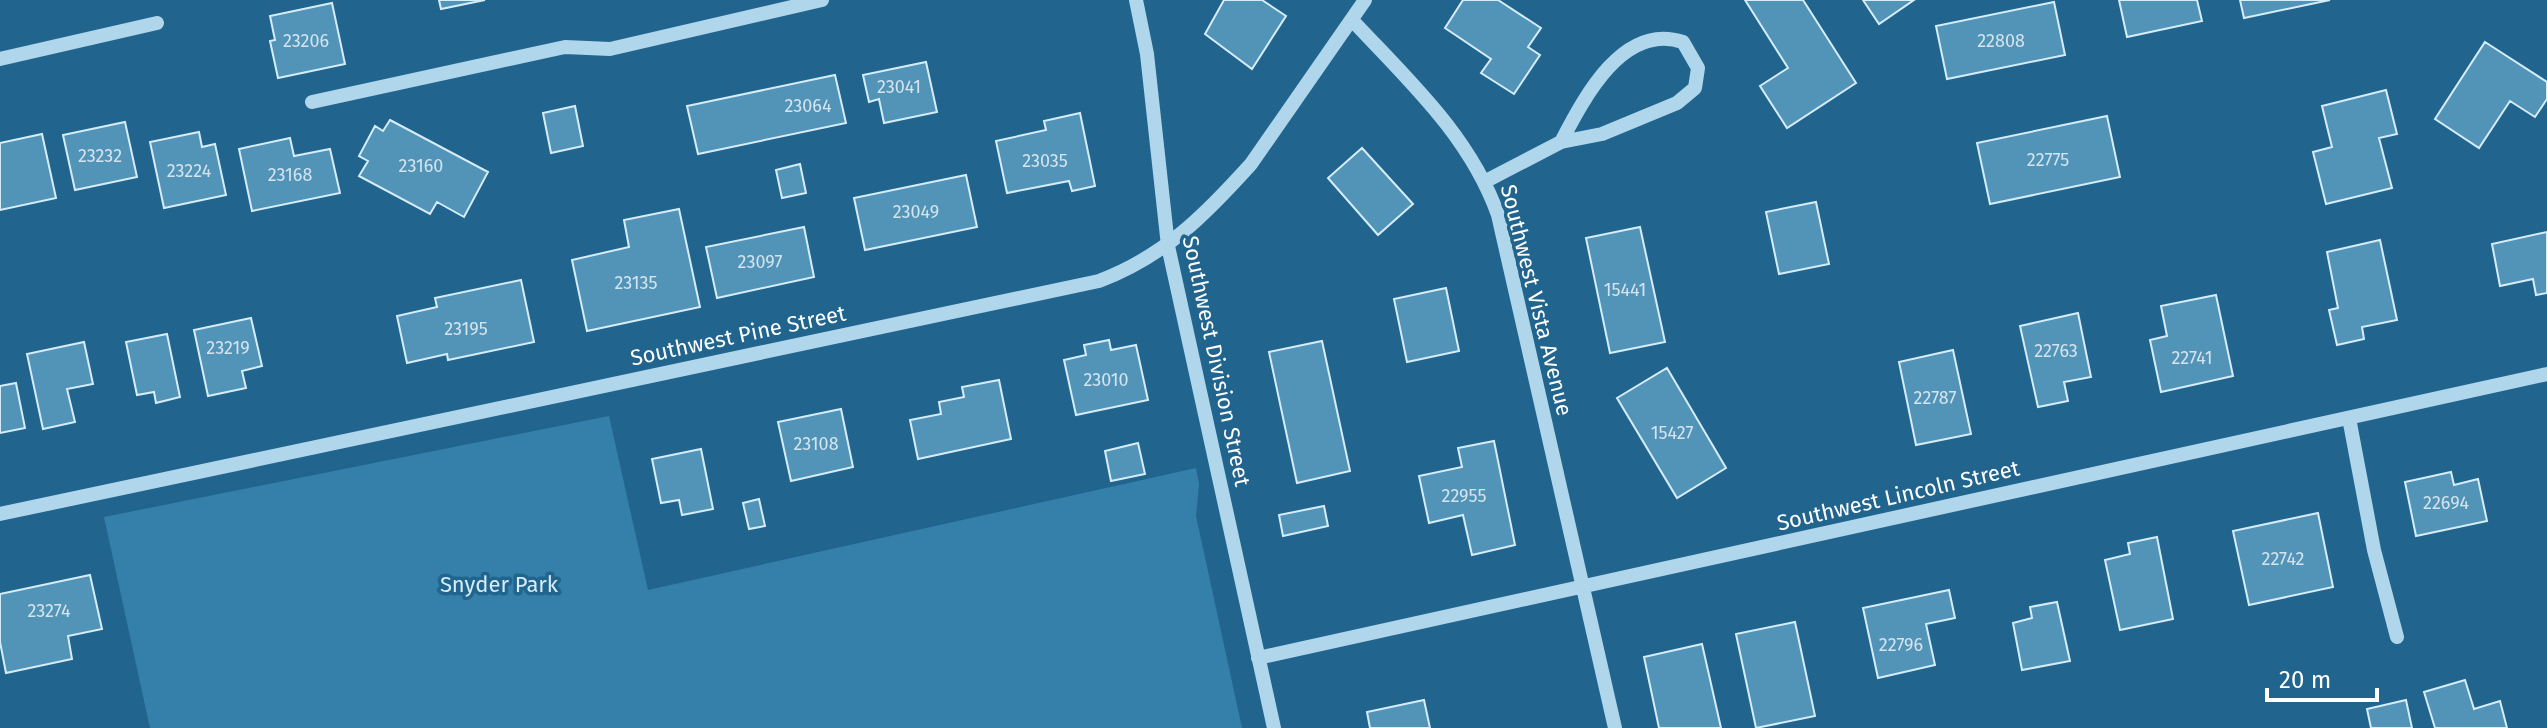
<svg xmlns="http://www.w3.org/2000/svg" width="2547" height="728" font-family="'Fira Sans',sans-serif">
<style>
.green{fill:#3580ab}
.building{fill:#5293b8;stroke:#d5ecf9;stroke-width:2}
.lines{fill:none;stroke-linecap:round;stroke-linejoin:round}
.minor{stroke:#b0d6ec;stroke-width:14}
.labels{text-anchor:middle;stroke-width:7;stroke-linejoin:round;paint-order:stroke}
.number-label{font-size:18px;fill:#d4e4ed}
.street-label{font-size:22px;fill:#fff;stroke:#21658e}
.park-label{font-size:22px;fill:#d5ecf9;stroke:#21658e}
</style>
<rect width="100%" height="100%" fill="#21658e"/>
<path class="green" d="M 609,416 L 648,590 L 1196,468 L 1199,484 L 1196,516 L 1242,728 L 150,728 L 104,517 Z"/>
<path class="building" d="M 439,0 L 485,0 L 441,9 Z
M 1224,0 L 1262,0 L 1286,16 L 1252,69 L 1205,34 Z
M 1463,0 L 1498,0 L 1541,28 L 1528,47 L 1540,55 L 1514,94 L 1481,73 L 1491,59 L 1445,28 Z
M 1745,0 L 1803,0 L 1856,83 L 1787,128 L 1760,86 L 1788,68 Z
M 1863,0 L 1914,0 L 1879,24 Z
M 2119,0 L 2197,0 L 2202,21 L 2127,37 Z
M 2240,0 L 2330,0 L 2244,18 Z
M 2054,2 L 2065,55 L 1947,79 L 1936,26 Z
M 332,3 L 345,64 L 278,78 L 270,41 L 275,40 L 270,16 Z
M 2485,42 L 2547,82 L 2547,99 L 2535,117 L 2510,101 L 2479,148 L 2435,119 Z
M 926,62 L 937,112 L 884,123 L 879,99 L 869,102 L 863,75 Z
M 835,75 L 846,123 L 698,154 L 687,106 Z
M 2386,90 L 2397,134 L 2379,138 L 2392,188 L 2326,204 L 2313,152 L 2332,147 L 2322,106 Z
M 575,106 L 583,146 L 551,153 L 543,113 Z
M 1080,113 L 1095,186 L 1072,191 L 1069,181 L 1007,193 L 996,141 L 1046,130 L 1044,121 Z
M 2107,116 L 2120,177 L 1990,204 L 1977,143 Z
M 390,120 L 488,172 L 464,217 L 437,202 L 430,214 L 359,176 L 368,161 L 359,156 L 375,126 L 383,131 Z
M 125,122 L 137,177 L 75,190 L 63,135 Z
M 199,132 L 202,147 L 215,144 L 226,195 L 164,208 L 150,142 Z
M 42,134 L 56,198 L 0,210 L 0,143 Z
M 290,138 L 294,156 L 330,149 L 340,193 L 252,211 L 239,149 Z
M 1362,148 L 1413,204 L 1378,235 L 1328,178 Z
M 800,164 L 806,193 L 782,198 L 776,170 Z
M 966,175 L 977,227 L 865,250 L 854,198 Z
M 1816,202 L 1829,264 L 1779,274 L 1766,212 Z
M 679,209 L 700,307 L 587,331 L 572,260 L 629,247 L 624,220 Z
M 804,227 L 814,277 L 717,298 L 706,247 Z
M 1640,227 L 1665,342 L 1610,353 L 1586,238 Z
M 2547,232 L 2547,293 L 2536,295 L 2533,279 L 2500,286 L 2492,244 Z
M 2380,240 L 2397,320 L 2362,327 L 2364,339 L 2337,345 L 2329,310 L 2338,308 L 2327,252 Z
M 521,280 L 534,342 L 448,360 L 447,354 L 407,363 L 397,316 L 437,307 L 435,298 Z
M 1446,288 L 1459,351 L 1407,362 L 1394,299 Z
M 2216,295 L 2233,376 L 2161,392 L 2150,340 L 2167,336 L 2161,306 Z
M 2078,313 L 2091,377 L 2064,382 L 2068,401 L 2038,407 L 2020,326 Z
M 251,318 L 262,366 L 242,371 L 246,388 L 208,396 L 194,330 Z
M 167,334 L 180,397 L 156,403 L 154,392 L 137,395 L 126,342 Z
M 1109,340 L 1111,350 L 1136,345 L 1148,400 L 1076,415 L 1064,360 L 1086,355 L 1084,345 Z
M 1322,341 L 1350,471 L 1297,483 L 1269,352 Z
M 84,342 L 93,384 L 67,389 L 75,422 L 43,429 L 27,354 Z
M 1953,350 L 1971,434 L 1916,445 L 1899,362 Z
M 1667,368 L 1726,468 L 1677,498 L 1617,398 Z
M 999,380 L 1011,439 L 918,459 L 910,420 L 941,414 L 939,402 L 964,397 L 962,387 Z
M 16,383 L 25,428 L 0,433 L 0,386 Z
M 841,409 L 853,467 L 791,481 L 778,422 Z
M 1494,441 L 1515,545 L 1472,555 L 1463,515 L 1429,523 L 1419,476 L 1462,467 L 1458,448 Z
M 1138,443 L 1145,474 L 1111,481 L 1105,451 Z
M 701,449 L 713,509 L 682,515 L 679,500 L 661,503 L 652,459 Z
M 2451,472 L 2454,485 L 2478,479 L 2487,521 L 2416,536 L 2405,482 Z
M 759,499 L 765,526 L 749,529 L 743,503 Z
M 1324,506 L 1328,526 L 1283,536 L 1279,515 Z
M 2318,513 L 2333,587 L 2249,605 L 2233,531 Z
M 2157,537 L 2173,619 L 2120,630 L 2105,560 L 2130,554 L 2128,543 Z
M 90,575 L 102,629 L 68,636 L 72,659 L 6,673 L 0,642 L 0,594 Z
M 1949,590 L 1955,618 L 1926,624 L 1935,665 L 1878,678 L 1863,608 Z
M 2057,602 L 2070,661 L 2022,670 L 2013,623 L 2032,618 L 2030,607 Z
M 1795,622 L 1815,716 L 1756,728 L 1736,634 Z
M 1702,644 L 1721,728 L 1659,728 L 1644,657 Z
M 2465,680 L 2474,709 L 2500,701 L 2507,728 L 2435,728 L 2424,692 Z
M 1424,700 L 1430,728 L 1370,728 L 1367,712 Z
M 2406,700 L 2412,728 L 2371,728 L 2367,709 Z"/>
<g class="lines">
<path class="minor" d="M 1136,0 L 1147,54 L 1168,246 L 1274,728
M 1352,20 C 1408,80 1470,136 1498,215 L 1615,728
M 0,59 L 157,23
M 312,102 L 565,47 L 610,49 L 822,0
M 1486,181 L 1561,142 L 1602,134 L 1677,103 L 1695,88 L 1698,68 L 1683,42 C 1623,22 1584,98 1561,142
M 2349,418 L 2374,550 L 2397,637
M 0,514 L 1099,281 C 1165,256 1205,215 1251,164 L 1365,0
M 1258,658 L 2547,374"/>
</g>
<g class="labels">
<g class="number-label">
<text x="306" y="47">23206</text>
<text x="2001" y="47">22808</text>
<text x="899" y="93">23041</text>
<text x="808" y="112">23064</text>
<text x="100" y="162">23232</text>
<text x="2048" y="166">22775</text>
<text x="1045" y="167">23035</text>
<text x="421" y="172">23160</text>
<text x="189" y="177">23224</text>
<text x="290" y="181">23168</text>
<text x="916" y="218">23049</text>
<text x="760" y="268">23097</text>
<text x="636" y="289">23135</text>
<text x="1625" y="296">15441</text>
<text x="466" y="335">23195</text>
<text x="228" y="354">23219</text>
<text x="2056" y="357">22763</text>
<text x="2192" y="364">22741</text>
<text x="1106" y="386">23010</text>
<text x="1935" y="404">22787</text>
<text x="1672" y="439">15427</text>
<text x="816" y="450">23108</text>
<text x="1464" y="502">22955</text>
<text x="2446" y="509">22694</text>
<text x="2283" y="565">22742</text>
<text x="49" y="617">23274</text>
<text x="1901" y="651">22796</text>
</g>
<g class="street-label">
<text transform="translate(1537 300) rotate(76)" y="8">Southwest Vista Avenue</text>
<text transform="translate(738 335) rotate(-12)" y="8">Southwest Pine Street</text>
<text transform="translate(1217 361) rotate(78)" y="8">Southwest Division Street</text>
<text transform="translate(1898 495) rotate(-13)" y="8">Southwest Lincoln Street</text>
</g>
<g class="park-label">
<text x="499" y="592">Snyder Park</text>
</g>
</g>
<path d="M2267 688v12h110v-12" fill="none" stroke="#ffffff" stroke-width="4"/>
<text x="2279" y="688" font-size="24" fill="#ffffff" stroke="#21658e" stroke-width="6" paint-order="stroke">20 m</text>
</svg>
